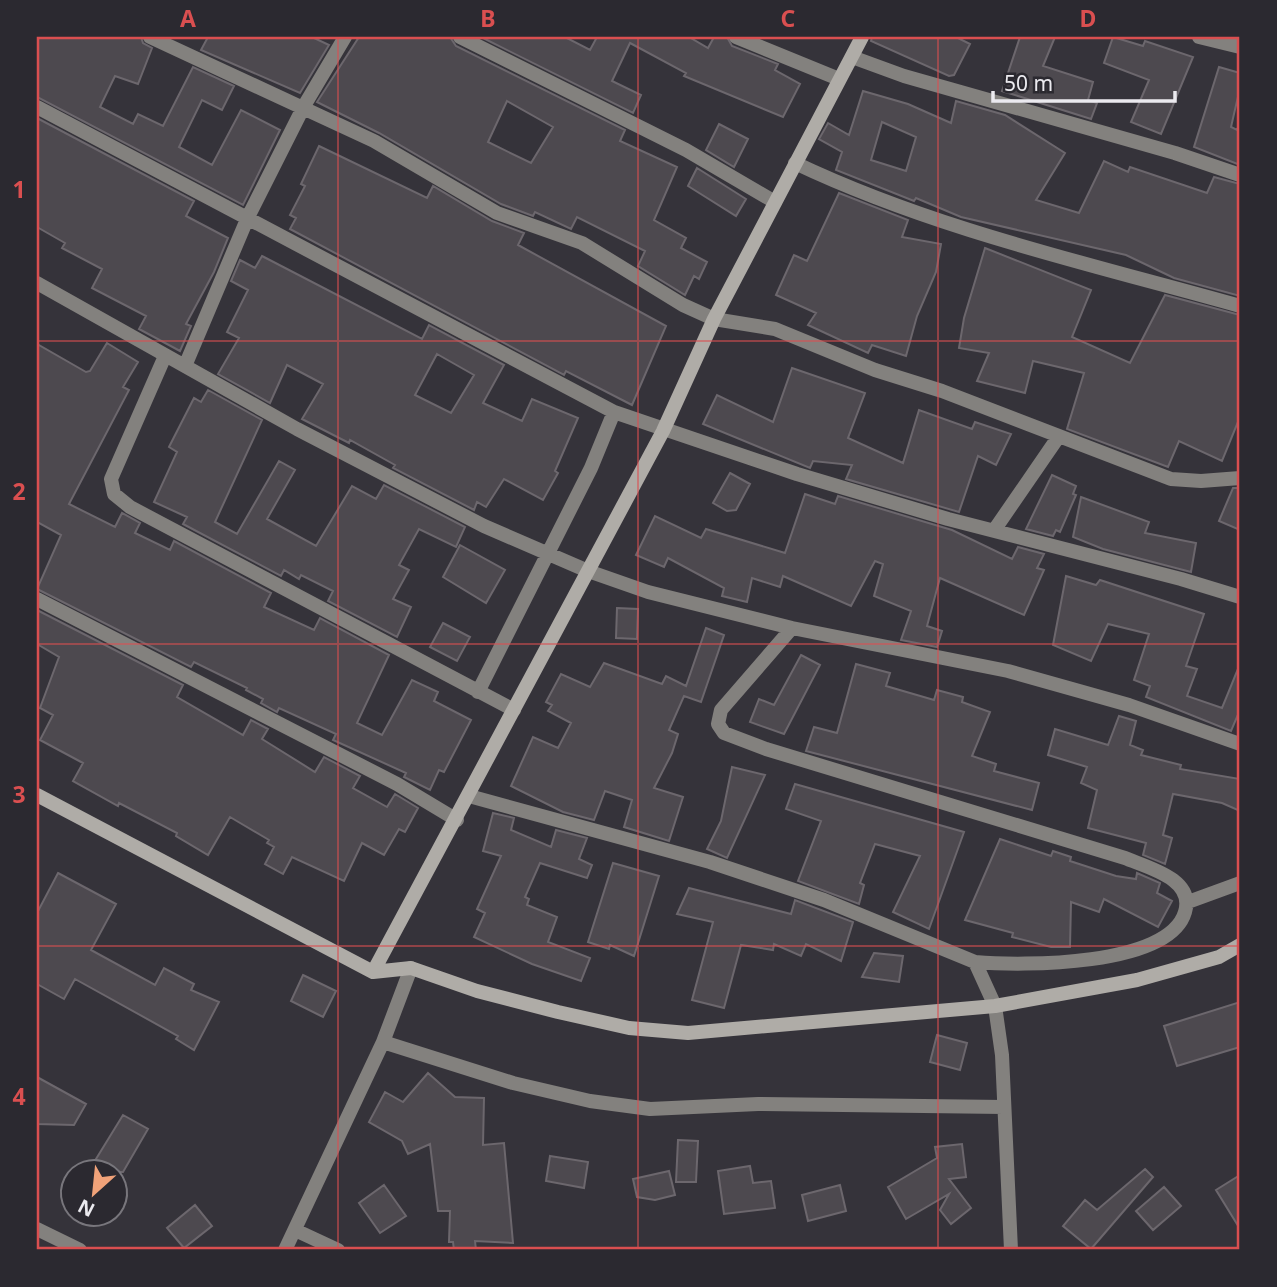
<svg xmlns="http://www.w3.org/2000/svg" width="1277" height="1287" font-family="'Noto Sans',sans-serif">
<style>
.building{fill:#4d494f;stroke:#6c676d;stroke-width:2;fill-rule:evenodd}
.lines{fill:none;stroke-linecap:round;stroke-linejoin:round}
.street{stroke:#83817e;stroke-width:14}
.secondary{stroke:#afaca7;stroke-width:14}
.grid{fill:none;stroke:#da4f50;stroke-width:2;stroke-opacity:0.55}
.neatline{fill:none;stroke:#da4f50;stroke-width:2.5}
.grid-label{font-size:23px;text-anchor:middle;font-weight:bold;fill:#da4f50}
</style>
<rect width="100%" height="100%" fill="#35333a"/>
<path class="building" d="M 37,37 L 141,37 L 143,43 L 152,48 L 138,84 L 115,76 L 100,107 L 133,124 L 138,114 L 163,126 L 193,67 L 234,86 L 222,110 L 202,100 L 179,147 L 212,165 L 241,110 L 280,130 L 243,205 L 37,97 Z
M 208,37 L 312,37 L 329,45 L 300,93 L 201,50 Z
M 359,37 L 450,37 L 456,46 L 625,130 L 620,141 L 677,167 L 654,220 L 686,238 L 681,248 L 707,262 L 699,279 L 694,276 L 685,295 L 638,266 L 645,251 L 577,217 L 571,229 L 535,212 L 533,216 L 501,204 L 379,133 L 317,102 ZM 507,101 L 553,127 L 531,163 L 488,142 Z
M 481,37 L 565,37 L 590,50 L 597,37 L 689,37 L 708,48 L 714,37 L 727,37 L 732,46 L 778,64 L 775,70 L 800,84 L 783,117 L 684,76 L 686,73 L 630,43 L 612,81 L 641,95 L 633,113 Z
M 872,37 L 956,37 L 970,44 L 954,75 L 949,76 L 871,41 Z
M 1020,37 L 1055,37 L 1043,66 L 1093,82 L 1088,100 L 1097,103 L 1091,119 L 1002,91 Z
M 1113,37 L 1143,46 L 1145,41 L 1193,57 L 1161,134 L 1131,122 L 1149,80 L 1104,63 Z
M 1219,67 L 1240,73 L 1240,88 L 1231,127 L 1237,130 L 1240,123 L 1240,165 L 1194,147 Z
M 863,91 L 908,104 L 951,123 L 956,101 L 1005,115 L 1065,153 L 1036,200 L 1079,213 L 1104,161 L 1128,172 L 1130,167 L 1207,193 L 1214,177 L 1240,184 L 1240,296 L 1174,278 L 1126,255 L 961,217 L 916,198 L 914,201 L 836,170 L 842,152 L 819,139 L 828,123 L 849,135 ZM 882,122 L 916,137 L 906,171 L 871,160 Z
M 37,118 L 194,201 L 186,216 L 228,238 L 214,272 L 186,324 L 191,326 L 180,351 L 139,329 L 146,316 L 92,288 L 102,269 L 62,248 L 65,243 L 37,227 Z
M 719,124 L 748,139 L 734,167 L 706,150 Z
M 319,146 L 427,198 L 433,186 L 492,221 L 524,233 L 518,245 L 666,326 L 632,405 L 566,371 L 564,375 L 290,229 L 296,218 L 290,215 L 305,186 L 301,184 Z
M 697,168 L 746,199 L 736,216 L 688,186 Z
M 839,193 L 908,220 L 902,237 L 941,244 L 936,272 L 917,316 L 906,356 L 872,345 L 868,353 L 808,325 L 816,313 L 776,295 L 794,255 L 807,261 Z
M 985,248 L 1091,290 L 1072,337 L 1130,363 L 1165,295 L 1240,315 L 1240,417 L 1222,461 L 1179,441 L 1168,467 L 1067,429 L 1084,373 L 1033,361 L 1025,393 L 977,381 L 989,353 L 959,348 L 964,318 Z
M 262,256 L 422,339 L 429,325 L 504,365 L 483,403 L 522,421 L 532,399 L 578,418 L 555,471 L 558,473 L 543,500 L 504,479 L 486,507 L 477,502 L 474,510 L 393,468 L 395,465 L 350,440 L 349,443 L 302,419 L 323,384 L 287,365 L 270,403 L 218,374 L 239,338 L 227,332 L 248,290 L 231,281 L 240,260 L 255,268 ZM 437,354 L 474,375 L 451,413 L 415,395 Z
M 107,343 L 138,362 L 123,387 L 129,390 L 69,504 L 115,527 L 122,513 L 140,523 L 135,533 L 170,550 L 174,541 L 271,593 L 264,607 L 314,630 L 320,618 L 389,655 L 357,723 L 382,735 L 412,680 L 438,692 L 434,701 L 471,720 L 444,772 L 439,770 L 430,790 L 404,777 L 406,773 L 333,740 L 336,734 L 279,708 L 277,712 L 261,703 L 263,699 L 246,690 L 247,688 L 194,662 L 191,667 L 37,589 L 61,535 L 37,522 L 37,344 L 86,372 L 90,371 Z
M 792,368 L 865,393 L 848,438 L 903,463 L 919,410 L 972,429 L 975,422 L 1011,434 L 996,465 L 978,456 L 959,512 L 846,479 L 852,465 L 813,461 L 810,468 L 703,424 L 717,395 L 773,422 Z
M 208,390 L 262,420 L 215,522 L 237,534 L 279,461 L 295,470 L 267,519 L 316,546 L 352,486 L 376,499 L 384,485 L 465,527 L 456,547 L 419,529 L 399,565 L 409,570 L 393,599 L 411,607 L 397,637 L 328,601 L 333,591 L 301,575 L 299,579 L 284,570 L 281,576 L 183,524 L 187,517 L 154,502 L 177,452 L 169,447 L 194,398 L 201,402 Z
M 730,473 L 750,484 L 736,510 L 727,511 L 713,503 Z
M 1052,475 L 1076,486 L 1073,494 L 1076,495 L 1060,532 L 1056,530 L 1053,536 L 1026,529 Z
M 1233,488 L 1240,488 L 1240,530 L 1219,521 Z
M 805,494 L 835,504 L 838,496 L 952,530 L 1012,559 L 1018,547 L 1044,554 L 1037,568 L 1044,570 L 1024,615 L 940,578 L 927,626 L 942,631 L 937,647 L 901,640 L 911,611 L 874,596 L 883,564 L 875,561 L 851,606 L 783,576 L 780,587 L 752,578 L 747,602 L 722,596 L 724,588 L 668,558 L 664,567 L 636,555 L 655,516 L 701,538 L 706,529 L 785,553 Z
M 1081,497 L 1149,522 L 1145,533 L 1196,543 L 1191,572 L 1103,549 L 1073,537 Z
M 460,545 L 505,570 L 486,603 L 443,577 Z
M 1066,576 L 1096,585 L 1100,580 L 1204,614 L 1186,666 L 1197,669 L 1187,696 L 1222,708 L 1240,664 L 1240,710 L 1231,731 L 1146,697 L 1150,686 L 1134,680 L 1149,634 L 1108,624 L 1091,661 L 1053,645 Z
M 617,608 L 638,609 L 637,639 L 616,638 Z
M 37,610 L 183,685 L 177,697 L 243,735 L 251,720 L 268,729 L 262,739 L 315,772 L 324,757 L 360,776 L 353,788 L 387,807 L 395,794 L 418,808 L 405,832 L 399,829 L 384,855 L 362,843 L 344,881 L 292,857 L 283,874 L 265,864 L 274,847 L 267,843 L 269,840 L 230,817 L 208,855 L 176,836 L 177,833 L 119,803 L 118,806 L 73,781 L 83,763 L 40,740 L 53,715 L 40,708 L 59,657 L 37,644 Z
M 443,623 L 470,637 L 457,661 L 430,647 Z
M 706,628 L 724,635 L 701,702 L 684,696 L 669,730 L 678,734 L 672,753 L 654,788 L 683,797 L 669,841 L 624,827 L 632,800 L 605,791 L 594,820 L 563,812 L 511,786 L 533,737 L 558,748 L 571,723 L 548,711 L 552,705 L 546,702 L 561,674 L 590,687 L 604,663 L 662,684 L 666,676 L 686,686 Z
M 801,655 L 820,665 L 784,734 L 750,722 L 759,699 L 774,705 Z
M 856,664 L 890,673 L 886,686 L 934,700 L 937,690 L 963,697 L 962,702 L 990,712 L 972,756 L 996,764 L 994,771 L 1039,783 L 1032,810 L 806,751 L 814,727 L 837,733 Z
M 1119,716 L 1136,721 L 1130,745 L 1143,750 L 1141,755 L 1181,765 L 1180,769 L 1240,779 L 1240,811 L 1222,803 L 1173,794 L 1163,835 L 1172,838 L 1165,864 L 1143,855 L 1146,843 L 1088,828 L 1097,790 L 1081,783 L 1087,767 L 1048,755 L 1055,729 L 1108,745 Z
M 732,767 L 765,775 L 727,858 L 707,849 L 721,821 Z
M 795,784 L 964,832 L 929,929 L 893,912 L 920,856 L 875,844 L 860,883 L 864,885 L 859,904 L 798,881 L 821,821 L 786,809 Z
M 493,813 L 514,818 L 511,830 L 551,847 L 556,830 L 587,838 L 579,859 L 592,865 L 587,878 L 540,863 L 525,897 L 529,899 L 527,905 L 557,917 L 548,942 L 590,958 L 581,981 L 532,964 L 474,937 L 485,913 L 477,909 L 501,856 L 483,851 Z
M 1000,839 L 1051,856 L 1053,851 L 1071,857 L 1070,861 L 1116,876 L 1136,879 L 1137,873 L 1160,883 L 1157,893 L 1172,901 L 1158,927 L 1104,899 L 1099,912 L 1071,902 L 1070,947 L 1051,947 L 1012,937 L 1013,933 L 965,920 Z
M 613,863 L 659,876 L 634,956 L 610,945 L 609,949 L 588,942 Z
M 58,873 L 116,904 L 91,950 L 155,985 L 164,968 L 194,984 L 191,990 L 219,1002 L 194,1050 L 176,1039 L 178,1036 L 75,979 L 64,999 L 37,984 L 37,913 Z
M 689,888 L 791,914 L 795,900 L 853,922 L 841,961 L 806,944 L 801,956 L 774,944 L 773,950 L 741,945 L 724,1008 L 692,1000 L 713,922 L 677,914 Z
M 874,953 L 903,956 L 899,982 L 862,977 Z
M 303,975 L 336,991 L 323,1017 L 291,1001 Z
M 1240,1002 L 1240,1047 L 1177,1066 L 1164,1026 Z
M 937,1035 L 967,1043 L 960,1070 L 930,1062 Z
M 428,1073 L 455,1097 L 484,1098 L 483,1145 L 504,1143 L 513,1243 L 475,1241 L 476,1250 L 454,1250 L 453,1242 L 449,1242 L 450,1211 L 438,1211 L 430,1144 L 408,1154 L 402,1141 L 369,1122 L 385,1092 L 403,1102 Z
M 37,1077 L 86,1104 L 74,1125 L 37,1124 Z
M 123,1115 L 148,1129 L 123,1172 L 88,1172 Z
M 678,1140 L 698,1141 L 696,1182 L 676,1182 Z
M 962,1144 L 966,1177 L 949,1179 L 971,1208 L 951,1224 L 940,1210 L 949,1194 L 906,1219 L 888,1187 L 937,1158 L 935,1147 Z
M 550,1156 L 588,1162 L 584,1188 L 546,1181 Z
M 750,1166 L 753,1183 L 771,1181 L 775,1208 L 724,1214 L 718,1171 Z
M 1145,1169 L 1153,1177 L 1091,1249 L 1063,1226 L 1085,1200 L 1097,1210 Z
M 669,1171 L 675,1195 L 655,1200 L 637,1197 L 633,1179 Z
M 1240,1175 L 1240,1229 L 1216,1190 Z
M 384,1185 L 406,1216 L 380,1233 L 359,1203 Z
M 840,1185 L 846,1211 L 808,1221 L 802,1195 Z
M 1164,1187 L 1181,1206 L 1153,1230 L 1136,1211 Z
M 195,1205 L 212,1226 L 184,1248 L 167,1228 Z"/>
<g class="lines">
<path class="street" d="M 150,37 L 374,141 L 497,213 L 582,243 L 683,305 L 714,319 L 775,329 L 875,370 L 942,391 L 1171,479 L 1201,481 L 1240,478
M 460,37 L 686,150 L 775,202
M 736,37 L 839,79
M 1199,37 L 1240,47
M 852,57 L 904,76 L 1175,153 L 1240,175
M 37,107 L 614,412 L 797,474 L 948,519 L 1181,579 L 1240,597
M 795,163 C 936,230 1091,264 1240,306
M 37,283 L 297,429 L 484,526 L 588,571 L 648,592 L 792,628 L 1008,671 L 1129,705 L 1240,744
M 165,356 L 111,479 L 114,494 L 130,507 L 514,710
M 185,366 L 248,217 L 304,106 L 345,37
M 995,529 L 1059,436
M 37,599 L 397,784 L 457,820
M 792,628 L 721,710 L 718,724 L 724,733 L 766,749 L 1125,858 C 1149,868 1195,879 1185,912 C 1169,967 1021,966 975,962
M 478,692 L 591,468 L 614,412
M 469,796 L 710,862 L 824,900 L 975,962 L 995,1006 L 1002,1055 L 1011,1250
M 1188,902 L 1240,883
M 383,1042 L 513,1083 L 590,1101 L 650,1109 L 758,1104 L 1004,1107
M 37,1229 L 80,1250
M 295,1230 L 338,1250
M 285,1250 L 383,1042 L 411,968"/>
<path class="secondary" d="M 37,795 L 373,972 L 411,968 L 477,991 L 558,1012 L 629,1028 L 688,1033 L 995,1006 L 1137,980 L 1219,957 L 1240,945
M 373,972 L 663,431 L 714,319 L 862,37"/>
</g>
<path class="grid" d="M 338,37 L 338,1250M 638,37 L 638,1250M 938,37 L 938,1250M 37,341 L 1240,341M 37,644 L 1240,644M 37,946 L 1240,946"/>
<rect width="1277" height="1287" fill="none" stroke="#2b2930" stroke-width="77"/>
<g transform="translate(94 1193) rotate(207)"><circle r="33" fill="#2b2930" stroke="#78767c" stroke-width="2"/>
<path d="M0-5L12 26L0 18L-12 26Z" fill="#f0a279"/>
<text y="-10" font-size="19" font-weight="bold" text-anchor="middle" fill="#ebeaef">N</text>
</g>
<path d="M993 91v10h182v-10" fill="none" stroke="#ebeaef" stroke-width="3.5"/>
<text x="1004" y="91" font-size="21" fill="#ebeaef" stroke="#2b2930" stroke-width="5" paint-order="stroke">50 m</text>
<rect x="38" y="38" width="1200" height="1210" class="neatline"/>
<g class="grid-label">
<text x="188" y="27">A</text>
<text x="488" y="27">B</text>
<text x="788" y="27">C</text>
<text x="1088" y="27">D</text>
<text x="19" y="198">1</text>
<text x="19" y="500">2</text>
<text x="19" y="803">3</text>
<text x="19" y="1105">4</text>
</g>
</svg>
